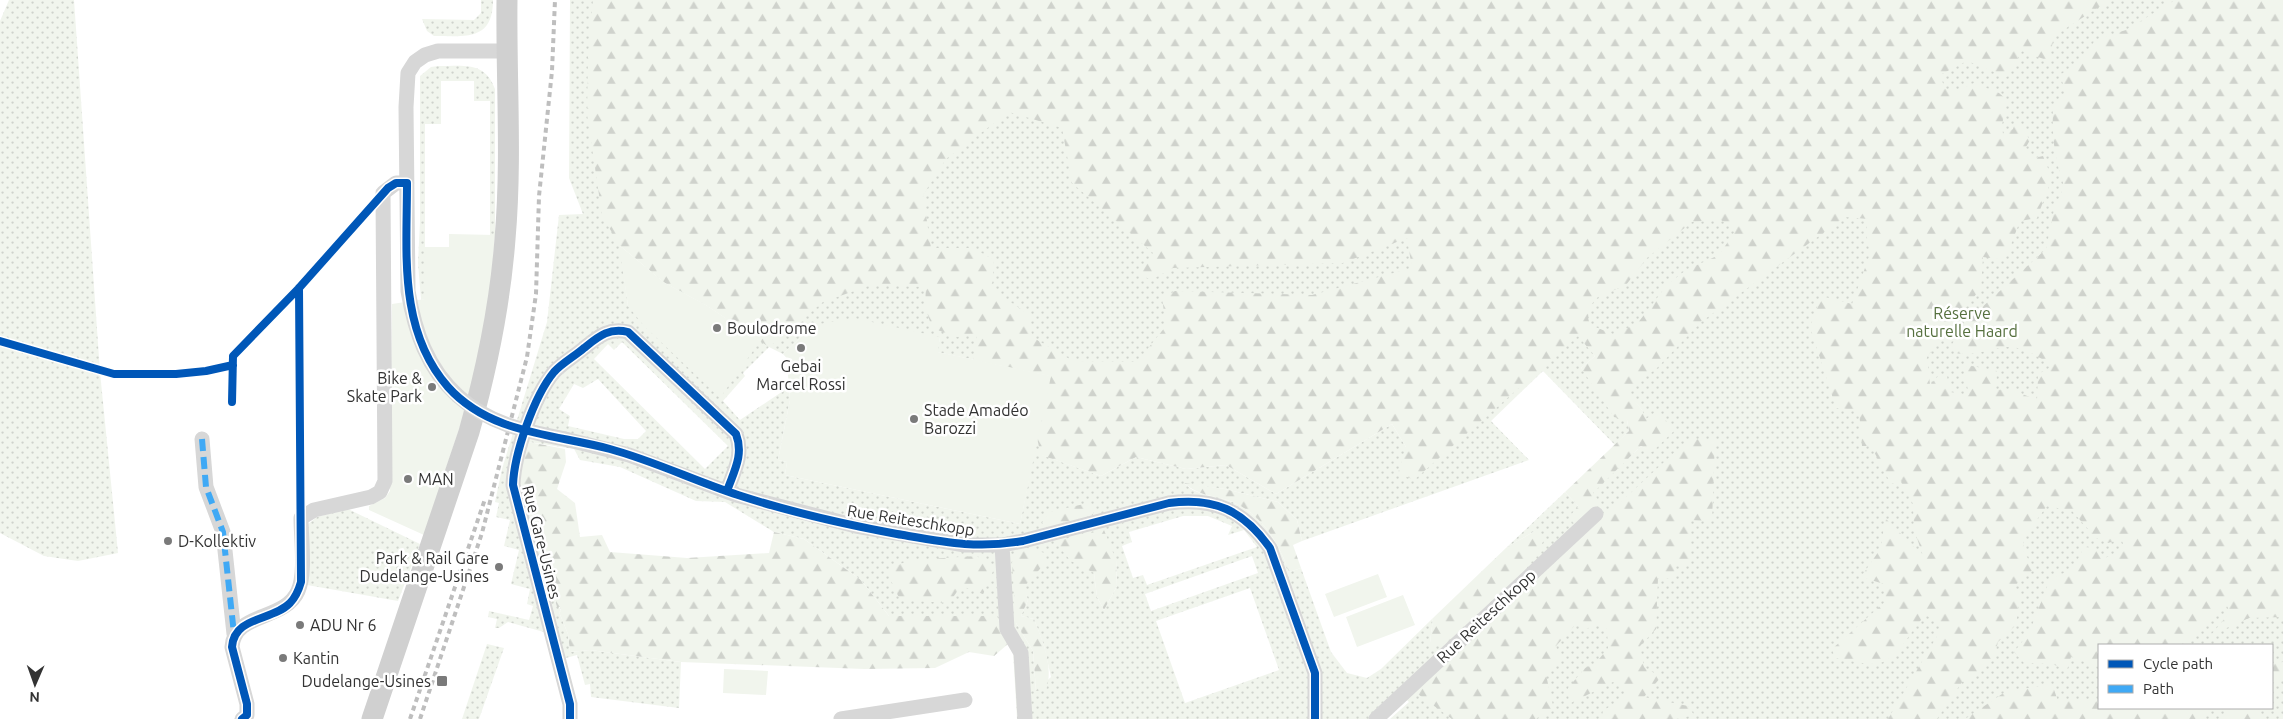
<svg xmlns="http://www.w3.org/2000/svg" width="2283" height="719" font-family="Ubuntu,sans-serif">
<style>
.green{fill:url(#green-dots);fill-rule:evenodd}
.forest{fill:url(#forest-firs);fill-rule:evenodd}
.pitch{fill:#f1f5ed}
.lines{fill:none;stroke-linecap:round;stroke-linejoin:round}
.street{stroke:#d7d7d7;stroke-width:15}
.secondary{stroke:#d0d0d0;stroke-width:21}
.rail{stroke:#bebebe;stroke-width:4;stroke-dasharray:5 4;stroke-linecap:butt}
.street-bridge{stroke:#d7d7d7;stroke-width:15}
.quiet{stroke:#3fa9f5;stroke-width:6;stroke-dasharray:12 6;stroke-linecap:butt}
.cycleway-casing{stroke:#fff;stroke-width:11}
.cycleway{stroke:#0057b8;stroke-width:8}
.poi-dot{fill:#7a7a7a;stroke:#fff;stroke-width:2}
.labels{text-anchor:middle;stroke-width:5;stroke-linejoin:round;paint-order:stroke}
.park-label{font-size:16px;fill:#56703f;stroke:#fff}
.poi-label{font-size:16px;fill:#333;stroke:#fff;text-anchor:start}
.street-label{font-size:16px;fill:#333;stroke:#fff}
</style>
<defs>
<pattern id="green-dots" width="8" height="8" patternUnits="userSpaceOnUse" patternTransform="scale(1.25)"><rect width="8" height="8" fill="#f1f5ed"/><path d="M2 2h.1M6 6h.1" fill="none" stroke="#cfd2cc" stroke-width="1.8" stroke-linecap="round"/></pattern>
<pattern id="forest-firs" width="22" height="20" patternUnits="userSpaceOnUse" patternTransform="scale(1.25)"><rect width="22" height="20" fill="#f1f5ed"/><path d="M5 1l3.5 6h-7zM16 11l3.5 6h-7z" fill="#cfd2cc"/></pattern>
</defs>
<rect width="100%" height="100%" fill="#fff"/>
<path class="green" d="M 9,0 L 74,0 L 100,372 L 118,553 L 78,561 L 44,556 L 0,533 L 0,21 Z
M 481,0 L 493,0 C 493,41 466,36 434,36 L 427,31 L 422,19 L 474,20 L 481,13 Z
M 570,0 L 2283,0 L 2283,719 L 1390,719 L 1409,702 L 1402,695 L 1376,719 L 1017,719 L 1013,651 L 997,617 L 889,616 L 861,580 L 804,539 L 774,532 L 725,502 L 696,501 L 620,467 L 580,460 L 574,449 L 529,442 L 521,470 L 521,484 L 557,607 L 559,607 L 561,611 L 559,612 L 568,634 L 570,652 L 590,650 L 681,662 L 679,708 L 591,697 L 590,684 L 585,685 L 577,655 L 558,660 L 551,634 L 508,622 L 499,628 L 495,628 L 497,619 L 488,617 L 489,611 L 529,620 L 533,606 L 527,604 L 530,589 L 511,584 L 519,550 L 504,546 L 510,520 L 496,517 L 499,503 L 495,502 L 502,469 L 547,322 L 559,215 L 583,214 L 569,178 ZM 620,245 L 665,283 L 706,305 L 760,341 L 628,306 ZM 814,325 L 940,338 L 937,352 L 1051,376 L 1383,416 L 1463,437 L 1406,447 L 1392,424 L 1276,494 L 1226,465 L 1186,469 L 1136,457 L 1101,476 L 1042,455 L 1037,438 L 1020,524 L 785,475 L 787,462 L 778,460 L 790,400 L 789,387 L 740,420 L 723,401 L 745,376 L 743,373 L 769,347 L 783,354 ZM 622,342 L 728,446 L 705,469 L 594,359 L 608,344 L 614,350 ZM 1592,352 L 1642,410 L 1652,451 L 1641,446 L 1578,506 L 1565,492 L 1507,547 L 1535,531 L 1430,643 L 1433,618 L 1381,669 L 1367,678 L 1347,673 L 1331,652 L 1301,568 L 1289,572 C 1278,541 1260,511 1227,500 C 1210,494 1198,496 1185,484 L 1225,489 L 1278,502 L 1297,520 L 1302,541 L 1529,460 L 1491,421 L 1543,371 L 1615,445 L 1629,431 L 1627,420 L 1581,368 L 1595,356 ZM 598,379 L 646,431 L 638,439 L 624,439 L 568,426 L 570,416 L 559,409 L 574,384 L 583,388 ZM 1183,516 L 1208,516 L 1232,526 L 1228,535 L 1244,530 L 1257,547 L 1147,585 L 1143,575 L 1133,578 L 1122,546 L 1132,542 L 1129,532 ZM 1027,548 L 1023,587 L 1028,600 L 1021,616 L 1034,619 L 1044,646 L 1051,677 L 1036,691 L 1033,651 L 1016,623 ZM 1252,556 L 1258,573 L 1151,611 L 1145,594 ZM 1116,560 L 1117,586 L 1104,610 L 1097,597 L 1094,573 ZM 1250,588 L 1279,670 L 1185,703 L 1156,621 ZM 2099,645 L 2272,645 L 2272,708 L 2099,708 Z
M 438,66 C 464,66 485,61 495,89 L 495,235 L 490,235 L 490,101 L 474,101 L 474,81 L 441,81 L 441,124 L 425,124 L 425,299 L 421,300 L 418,263 L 420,222 L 420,76 L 431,67 Z
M 348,509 L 420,544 L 398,601 L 307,585 L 307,525 L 317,517 Z
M 487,644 L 504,648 L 479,719 L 462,719 Z"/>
<path class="forest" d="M 593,0 L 2110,0 L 2054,36 L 2049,61 L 2022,51 L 2007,77 L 1967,61 L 1940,75 L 1945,89 L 1961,89 L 1974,83 L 1999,93 L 2007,100 L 2002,125 L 2003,134 L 2013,129 L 2016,118 L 2030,140 L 2026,147 L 2030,159 L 2043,156 L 2052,178 L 2037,218 L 2020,221 L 2005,260 L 1983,257 L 1981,288 L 1927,357 L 1930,385 L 1939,375 L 1947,376 L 1950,392 L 1969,395 L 1964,371 L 1967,365 L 1997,371 L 1996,390 L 2010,389 L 2037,400 L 2038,374 L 2053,366 C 2039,357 2023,346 2006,347 C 1989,349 1972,357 1955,353 L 1952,344 L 1969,319 L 2046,249 L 2054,210 L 2064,186 C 2054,156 2052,139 2053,107 L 2066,93 L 2060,75 L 2084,58 L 2095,40 L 2126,30 L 2175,0 L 2283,0 L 2283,617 L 2249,618 L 2211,635 L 2230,612 L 2226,604 L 2185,643 L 2175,645 L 2099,645 L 2099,667 L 2071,657 L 2067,670 L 2052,664 L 2024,663 L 2014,652 L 2029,633 L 2050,579 L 2073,569 L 2084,547 L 2095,548 L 2105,558 L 2125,548 L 2121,539 L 2108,543 L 2096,538 L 2072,511 L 2047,506 L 2024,537 L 2023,550 L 2034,569 L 2012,588 L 2020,597 L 2016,625 L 1998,642 L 1993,660 L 1975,676 L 1962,682 L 1937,719 L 1888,719 L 1943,626 L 1926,615 C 1910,629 1898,663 1874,664 C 1862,664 1848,660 1835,658 L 1832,649 L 1886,601 L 1884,584 L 1861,577 L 1881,548 L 1885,518 L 1923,556 L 1914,529 L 1913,504 L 1901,481 L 1891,484 L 1871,446 L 1862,446 L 1859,410 L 1836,408 L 1810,327 L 1821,296 L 1852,304 L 1870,254 L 1866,233 L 1868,219 L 1845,217 L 1701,322 L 1657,368 L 1627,391 L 1642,410 L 1646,419 L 1658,410 L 1674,431 L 1652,452 L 1641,446 L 1593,493 L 1599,501 L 1578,521 L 1573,523 L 1570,516 L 1578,506 L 1565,492 L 1629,431 L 1627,420 L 1614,417 L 1581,368 L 1595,356 L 1578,336 L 1414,480 L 1398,473 L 1406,447 L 1392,424 L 1276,494 L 1226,465 L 1186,469 L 1136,457 L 1101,476 L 1041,455 L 1037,438 L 1050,376 L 973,360 L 977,334 L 957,337 L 932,328 L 925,306 L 926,287 L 871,285 L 823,302 L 769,347 L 706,305 L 665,283 L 619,245 L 602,215 L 587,114 L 588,57 ZM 1009,112 L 1062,128 L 1072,183 L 1153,253 L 1139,274 L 1151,280 L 1173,268 L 1343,263 L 1407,238 L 1412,268 L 1312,295 L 1175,291 L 1162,298 L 1166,326 L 1137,362 L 1073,361 L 1032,337 L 1029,315 L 992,289 L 994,260 L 973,248 L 931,248 L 923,195 L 946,159 ZM 1721,220 L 1736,230 L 1719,255 L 1686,270 L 1667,285 L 1637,324 L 1613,334 L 1590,325 L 1588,318 L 1590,306 L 1598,297 L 1626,285 L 1647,258 L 1692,222 Z
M 1689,439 L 1715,440 L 1712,521 L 1691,520 L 1689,566 L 1675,565 L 1674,579 L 1658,578 L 1656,629 L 1640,646 L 1644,667 L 1661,677 L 1644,697 L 1688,706 L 1694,715 L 1676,719 L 1601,719 L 1603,711 L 1625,696 L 1623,687 L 1613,682 L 1569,704 L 1568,688 L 1585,668 L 1595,664 L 1608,648 L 1607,629 L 1597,622 L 1587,629 L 1577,623 L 1556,646 L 1560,659 L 1546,675 L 1554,710 L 1535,719 L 1452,719 L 1415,692 Z
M 529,442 L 565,449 L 566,462 L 557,489 L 575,503 L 580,537 L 602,535 L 610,552 L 687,558 L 769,553 L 774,532 L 804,539 L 861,580 L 889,616 L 997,616 L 1008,644 L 994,656 L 969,652 L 935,668 L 864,669 L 681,662 L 590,650 L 570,652 L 568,634 L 559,612 L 561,611 L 560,607 L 557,607 L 521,484 L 521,470 Z
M 1184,483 L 1225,489 L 1278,502 L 1297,520 L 1302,541 L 1293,545 L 1301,568 L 1289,572 C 1278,541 1260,511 1227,500 C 1211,495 1197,495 1184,483 Z
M 1084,504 L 1095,508 L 1093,515 L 1047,527 L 1042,523 L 1049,512 Z
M 1104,530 L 1116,560 L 1117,586 L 1104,610 L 1097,597 L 1094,573 L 1071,561 L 1059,547 L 1060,540 Z
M 1535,531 L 1546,537 L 1525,571 L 1448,643 L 1432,646 L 1430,643 L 1433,618 L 1507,547 Z
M 1027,548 L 1045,553 L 1047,561 L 1024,587 L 1028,600 L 1021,616 L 1034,619 C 1043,642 1054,667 1046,690 L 1036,691 L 1033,651 L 1016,623 L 1012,562 L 1018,552 Z
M 977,556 L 994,569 L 983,594 L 961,586 L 949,603 L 900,600 L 886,570 L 910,560 Z
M 2283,662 L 2283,678 L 2272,683 L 2272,663 Z
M 2052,684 L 2058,701 L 2099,701 L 2099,708 L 2203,708 L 2206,719 L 1965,719 L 2005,692 Z
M 2225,708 L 2259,708 L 2257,712 L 2263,719 L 2226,719 Z"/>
<path class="pitch" d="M 449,234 L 495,235 L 490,296 L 469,399 L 424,535 L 369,510 L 369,506 L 385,498 L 390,491 L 392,304 L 425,299 L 424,247 L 449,247 Z
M 619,245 L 665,283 L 706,305 L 760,341 L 720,398 L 644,326 L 628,306 Z
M 854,318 L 940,337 L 938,352 L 1051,376 L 1020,524 L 785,475 L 787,462 L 778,460 L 790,400 L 788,375 L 792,364 L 783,354 L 814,325 Z
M 1378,574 L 1387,597 L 1334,617 L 1325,594 Z
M 1403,595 L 1415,625 L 1357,647 L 1346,617 Z
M 724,669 L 768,671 L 766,695 L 723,693 Z"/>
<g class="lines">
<path class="street" d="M 458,396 C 427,368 415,332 408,291 L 406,107 L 408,73 L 415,62 L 425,55 L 438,51 L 507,51
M 202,439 L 206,487 L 223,532 L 234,634
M 565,439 L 629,455 L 736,495 L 856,526 L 965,545 L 1002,545 L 1023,541 L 1169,503 C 1214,497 1243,510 1270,548 L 1315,673 L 1315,719
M 1002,545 L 1007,629 L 1021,653 L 1025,719
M 242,719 L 247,715 L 247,704 L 232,647 C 234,612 285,621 298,591 C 306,573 301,539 301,518 L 314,510 L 371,497 L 380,492 L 385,481 L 383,193 L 396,183 L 407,183
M 570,719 L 570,704 L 513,485 C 514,454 534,396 554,372 C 562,363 575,356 584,348 C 598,337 609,327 628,332 L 736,434 C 744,455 734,471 727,491
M 841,719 L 965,700
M 1376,719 L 1596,514"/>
<path class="secondary" d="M 372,719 L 469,432 C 487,368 500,305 505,239 C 512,160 506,79 507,0"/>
<path class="rail" d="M 410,719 L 485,499
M 420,719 L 482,533 L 527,357 L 536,294 L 539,196 L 552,71 L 555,0"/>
<path class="street-bridge" d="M 458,396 C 489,424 525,431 565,439"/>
<path class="quiet" d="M 202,439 L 206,487 L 223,532 L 234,634"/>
<g class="cycleway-casing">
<path id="cycleway" d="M 0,341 L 114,374 L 176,374 L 206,371 L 233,365
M 232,402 L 233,356 L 299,288 L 388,188 L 396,183 L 407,183 C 407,253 398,330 448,387 C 490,434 554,434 610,449 C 654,461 695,481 738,495 C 790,512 843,524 897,534 C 944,542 976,549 1023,541 L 1169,503 C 1214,497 1243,510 1270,548 L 1315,673 L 1315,719
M 242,719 L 247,715 L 247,704 L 232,647 C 234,616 273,621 290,603 C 296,597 299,589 301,582 L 299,288
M 570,719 L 570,704 L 513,485 C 514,454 534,396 554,372 C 562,363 575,356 584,348 C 598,337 609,327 628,332 L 736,434 C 744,455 734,471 727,491"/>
</g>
<use href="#cycleway" class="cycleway"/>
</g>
<g class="poi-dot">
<circle cx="717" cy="328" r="5"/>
<circle cx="801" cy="348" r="5"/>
<circle cx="432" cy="387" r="5"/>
<circle cx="914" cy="419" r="5"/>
<circle cx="408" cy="479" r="5"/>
<circle cx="168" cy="541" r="5"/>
<circle cx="499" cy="567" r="5"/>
<circle cx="300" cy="625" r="5"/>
<circle cx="283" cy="658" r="5"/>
<rect x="436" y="675" width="12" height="12" rx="2.5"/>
</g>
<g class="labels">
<g class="park-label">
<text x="1962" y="319">Réserve<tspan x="1962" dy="18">naturelle Haard</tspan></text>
</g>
<g class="poi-label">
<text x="727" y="334">Boulodrome</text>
<text x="801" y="372" text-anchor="middle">Gebai<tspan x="801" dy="18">Marcel Rossi</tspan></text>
<text x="422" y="384" text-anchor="end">Bike &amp;<tspan x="422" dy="18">Skate Park</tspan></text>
<text x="924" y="416">Stade Amadéo<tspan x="924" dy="18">Barozzi</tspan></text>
<text x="418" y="485">MAN</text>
<text x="178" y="547">D-Kollektiv</text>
<text x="489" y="564" text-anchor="end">Park &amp; Rail Gare<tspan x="489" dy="18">Dudelange-Usines</tspan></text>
<text x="310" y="631">ADU Nr 6</text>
<text x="293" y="664">Kantin</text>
<text x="431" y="687" text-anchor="end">Dudelange-Usines</text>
</g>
<g class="street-label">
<text transform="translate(911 520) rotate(9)" y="6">Rue Reiteschkopp</text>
<text transform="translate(542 542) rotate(76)" y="6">Rue Gare-Usines</text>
<text transform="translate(1486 616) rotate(-43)" y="6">Rue Reiteschkopp</text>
</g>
</g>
<rect x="2098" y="644" width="175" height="65" fill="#ffffff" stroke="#adadad"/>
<rect x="2108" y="660" width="25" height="8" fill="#0057b8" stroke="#adadad"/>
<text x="2143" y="669" font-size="15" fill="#333333">Cycle path</text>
<rect x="2108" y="685" width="25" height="8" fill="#3fa9f5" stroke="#adadad"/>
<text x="2143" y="694" font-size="15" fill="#333333">Path</text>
<g transform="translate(35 684) rotate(182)" stroke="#ffffff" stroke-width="4" paint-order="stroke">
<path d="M0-4L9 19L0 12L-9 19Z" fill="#333333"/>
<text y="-8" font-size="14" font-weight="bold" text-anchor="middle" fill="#333333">N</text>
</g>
</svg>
